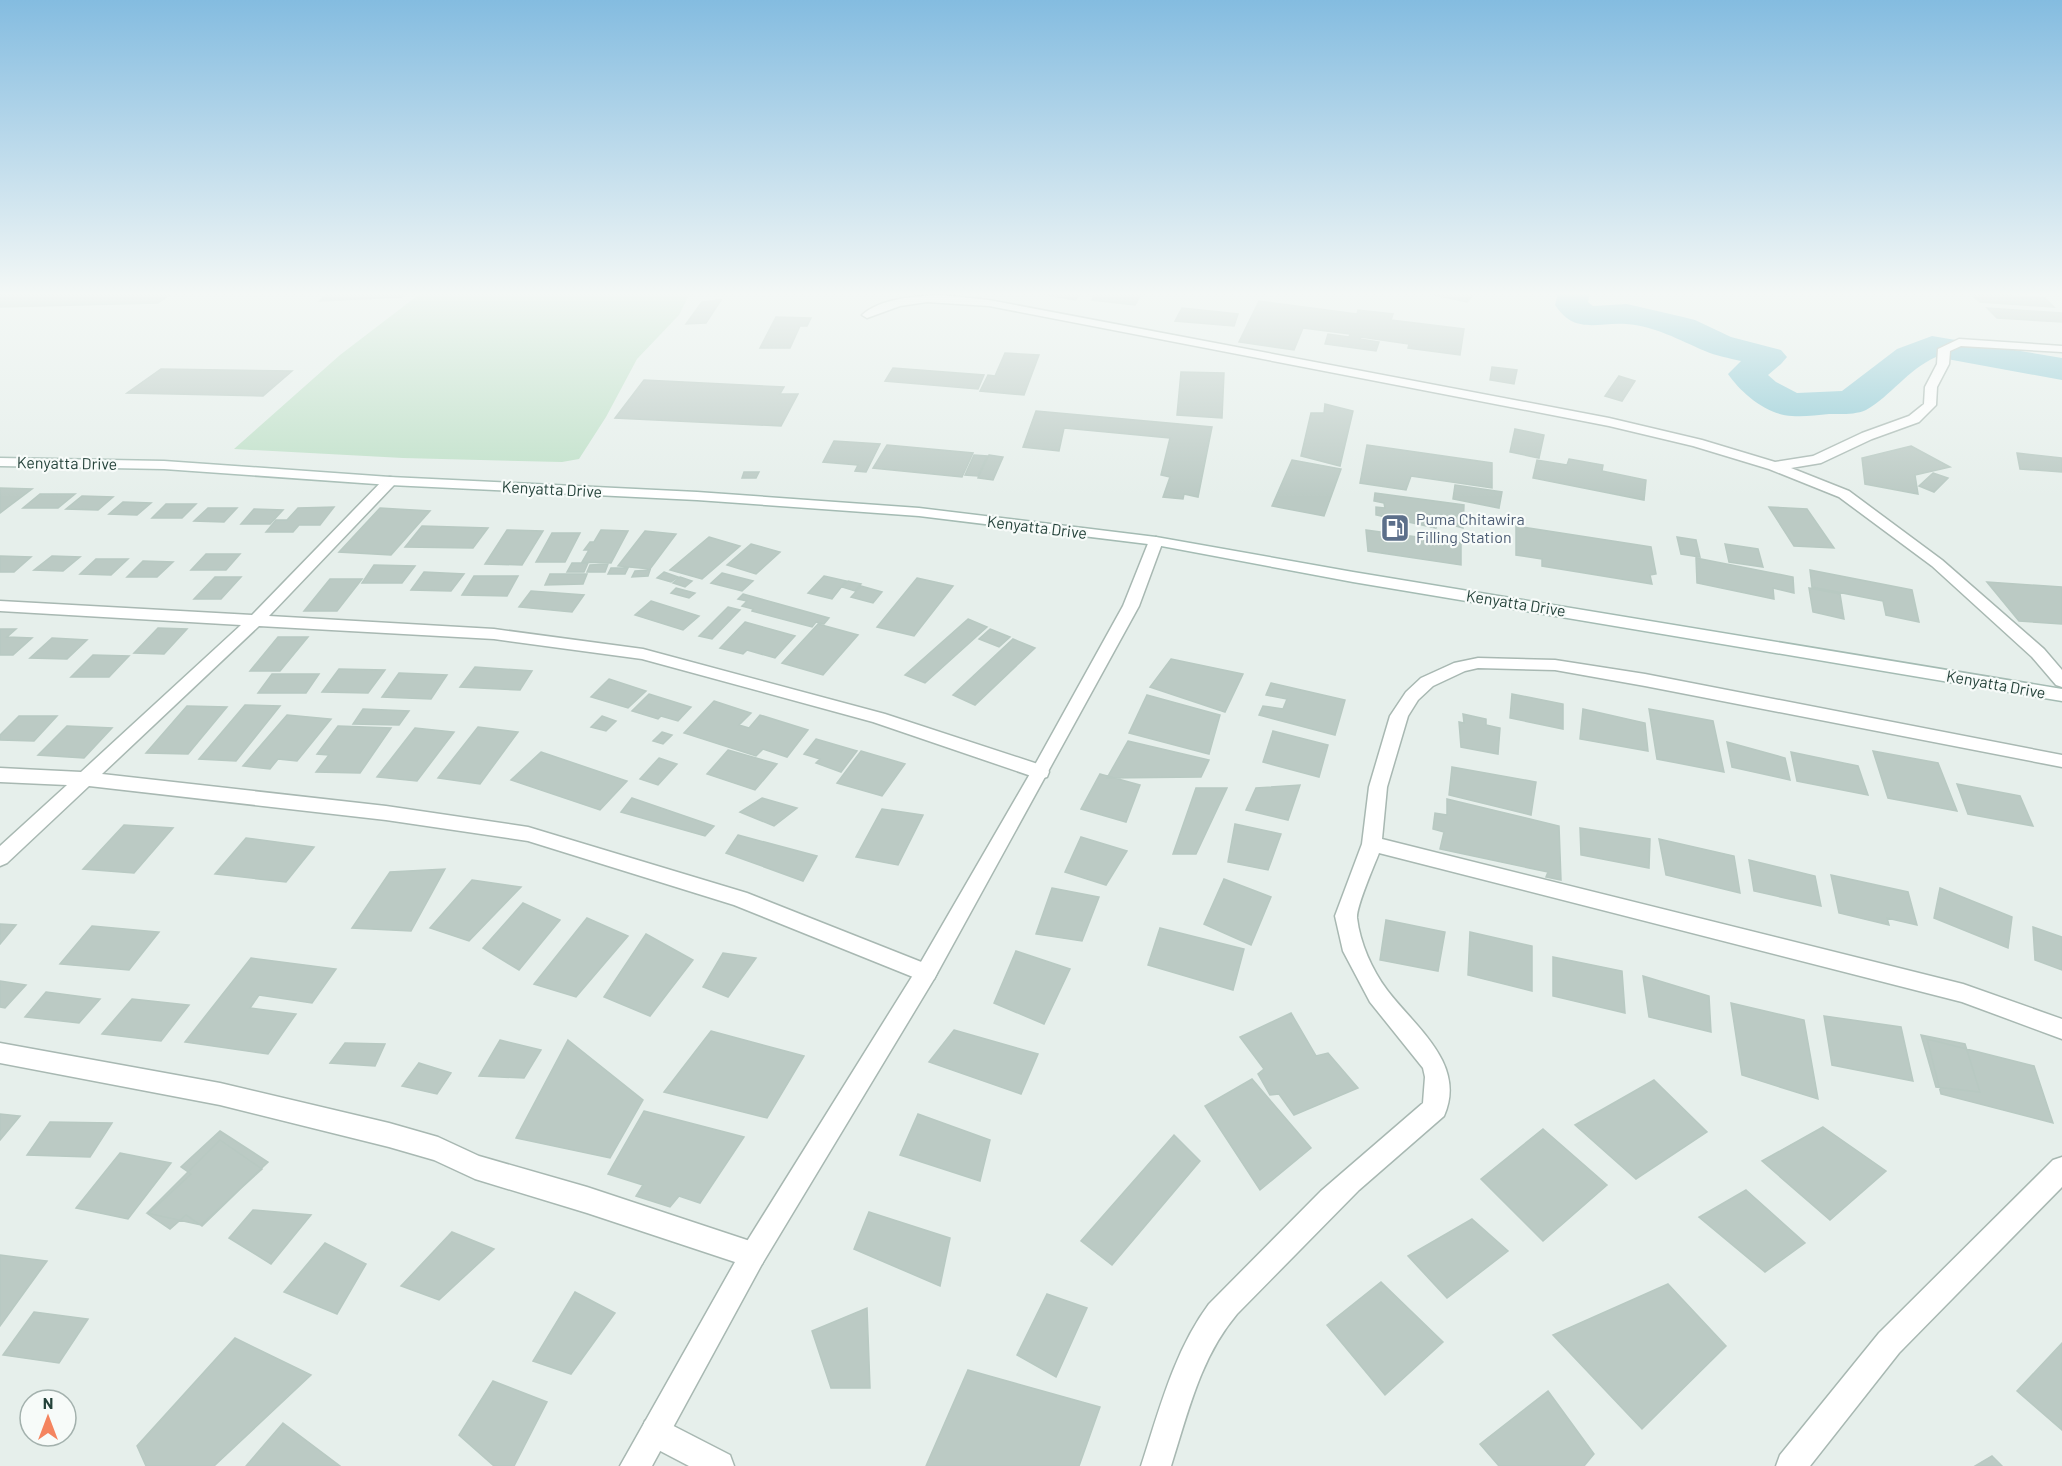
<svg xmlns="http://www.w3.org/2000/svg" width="2062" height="1466" font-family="Barlow,sans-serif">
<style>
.green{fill:#bfe0c8}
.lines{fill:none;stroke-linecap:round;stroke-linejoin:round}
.river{fill:#8ec9d4;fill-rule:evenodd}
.building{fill:#bbcac4;stroke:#b8c9c2;stroke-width:1.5}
.minor-casing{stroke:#a8b8b2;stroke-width:3}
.tertiary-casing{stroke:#a8b8b2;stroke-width:3}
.secondary-casing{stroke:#a4bbb3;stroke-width:3}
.minor{fill:#fff;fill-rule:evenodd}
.tertiary{fill:#fff;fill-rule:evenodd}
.secondary{fill:#fff;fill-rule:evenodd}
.labels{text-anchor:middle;stroke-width:4.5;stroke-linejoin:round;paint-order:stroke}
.street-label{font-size:16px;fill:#24423a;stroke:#f7fbf9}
.service-label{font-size:16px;fill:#4e5e75;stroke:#f7fbf9;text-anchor:start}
</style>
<rect width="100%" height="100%" fill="#e6efeb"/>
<path class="green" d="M 421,293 L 697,293 L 689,295 L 679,315 L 637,359 L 606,417 L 579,459 L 562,462 L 403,458 L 234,449 L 340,355 Z"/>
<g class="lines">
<path class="river" d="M 1558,293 L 1590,293 L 1588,302 L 1593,306 L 1627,304 L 1683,317 L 1695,320 L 1731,337 L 1781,350 L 1787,357 L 1781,364 L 1768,375 L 1776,382 L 1797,393 L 1842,391 L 1897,349 L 1932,336 L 2062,358 L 2062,380 L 1936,357 C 1907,370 1891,396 1866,410 C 1855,415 1840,414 1829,414 C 1817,415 1804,417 1792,416 C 1767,415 1741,393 1728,374 L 1741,361 C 1729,358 1716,356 1705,351 C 1679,340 1655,326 1626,324 C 1597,322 1575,335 1555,305 Z"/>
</g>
<path class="building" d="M 172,293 L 158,303 L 0,307 L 0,294 Z
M 327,293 L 404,293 L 402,297 L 320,301 Z
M 1036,293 L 1082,293 L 1075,300 Z
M 1095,293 L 1142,293 L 1135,305 L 1092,300 Z
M 1425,293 L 1475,293 L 1467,302 Z
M 1970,293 L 2045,298 L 2054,307 L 1980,302 Z
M 721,300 L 706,323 L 686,324 L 702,302 Z
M 1259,301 L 1357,314 L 1358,310 L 1393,314 L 1391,320 L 1464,329 L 1460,355 L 1408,348 L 1409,344 L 1361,337 L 1360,339 L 1379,342 L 1376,351 L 1325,344 L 1328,334 L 1349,337 L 1350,334 L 1303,328 L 1294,350 L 1239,342 Z
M 1182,308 L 1238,314 L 1234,326 L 1175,321 Z
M 1987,308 L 2062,313 L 2062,322 L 1997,318 Z
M 776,317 L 811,318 L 807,326 L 800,326 L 790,348 L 760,348 Z
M 1005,353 L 1039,355 L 1024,395 L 980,391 L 988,375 L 995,376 Z
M 1492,367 L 1517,370 L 1514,384 L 1490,380 Z
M 893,368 L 984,375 L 978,389 L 885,381 Z
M 161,369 L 292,371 L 263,396 L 127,393 Z
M 1181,372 L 1224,373 L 1222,418 L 1177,415 Z
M 1619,376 L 1635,381 L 1622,401 L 1605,396 Z
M 644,380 L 784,387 L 780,394 L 798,394 L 781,426 L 615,418 Z
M 1325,404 L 1353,411 L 1340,466 L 1301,456 L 1311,413 L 1324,413 Z
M 1036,411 L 1212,427 L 1198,497 L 1184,494 L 1183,499 L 1163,497 L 1170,477 L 1161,475 L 1170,438 L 1064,428 L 1059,451 L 1023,447 Z
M 1515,429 L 1544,435 L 1539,458 L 1510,452 Z
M 834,441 L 880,444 L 866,472 L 855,471 L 858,465 L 823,462 Z
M 887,445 L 973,453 L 962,477 L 873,468 Z
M 1367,445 L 1492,463 L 1492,488 L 1411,476 L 1406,490 L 1360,483 Z
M 1911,446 L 1950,467 L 1915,475 L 1918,494 L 1865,484 L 1862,458 Z
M 2017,453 L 2062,458 L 2062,472 L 2020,469 Z
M 974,455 L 987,456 L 978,476 L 965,475 Z
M 989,455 L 1003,457 L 993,480 L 978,478 Z
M 1569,459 L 1603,465 L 1602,471 L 1646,480 L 1644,500 L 1533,478 L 1537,460 L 1567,465 Z
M 1292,460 L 1341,469 L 1324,516 L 1272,506 Z
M 744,472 L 759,472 L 756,478 L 742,478 Z
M 1933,473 L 1948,478 L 1934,492 L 1919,486 Z
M 1455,485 L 1502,492 L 1499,508 L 1453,499 Z
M 0,488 L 32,489 L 0,513 Z
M 1375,493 L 1464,505 L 1463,528 L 1438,521 L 1436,528 L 1376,515 L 1376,507 L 1385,508 L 1384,503 L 1374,501 Z
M 40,494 L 75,494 L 58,508 L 23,508 Z
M 82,496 L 113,497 L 98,510 L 66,509 Z
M 123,502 L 151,503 L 137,515 L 109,514 Z
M 166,504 L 196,504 L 182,518 L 152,518 Z
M 334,507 L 320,525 L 299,525 L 293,532 L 266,532 L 276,520 L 287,520 L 298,508 Z
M 1769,507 L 1807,509 L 1834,548 L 1794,546 Z
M 208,508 L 237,508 L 224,522 L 194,521 Z
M 380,508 L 430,511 L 391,555 L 339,552 Z
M 254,509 L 283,510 L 270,524 L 241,524 Z
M 422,526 L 488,528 L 473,548 L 405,547 Z
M 1516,526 L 1651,547 L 1656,574 L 1650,575 L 1652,584 L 1542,566 L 1542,559 L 1516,555 Z
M 507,530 L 543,531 L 522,565 L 485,564 Z
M 601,530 L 628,531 L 611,563 L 582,562 L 589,550 L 584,550 L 590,542 L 594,542 Z
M 1366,530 L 1461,543 L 1461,565 L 1368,551 Z
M 645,531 L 676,534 L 650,569 L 618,566 Z
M 552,533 L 580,533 L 565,562 L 536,562 Z
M 709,537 L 740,546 L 702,579 L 670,570 Z
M 1677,537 L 1696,540 L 1700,557 L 1681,554 Z
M 751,544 L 780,552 L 756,574 L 727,565 Z
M 1725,544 L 1758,549 L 1763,567 L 1729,562 Z
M 206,554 L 240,554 L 226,570 L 191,570 Z
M 0,556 L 31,557 L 14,572 L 0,572 Z
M 52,556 L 80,557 L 63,571 L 34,570 Z
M 1696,558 L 1793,577 L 1794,593 L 1773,588 L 1774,599 L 1697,583 Z
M 96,559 L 128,559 L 111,575 L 80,574 Z
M 143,561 L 173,562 L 157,577 L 127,577 Z
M 572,563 L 588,563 L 584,572 L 567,572 Z
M 608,564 L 605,572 L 587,572 L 590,565 Z
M 374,565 L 415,566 L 402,583 L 362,583 Z
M 611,568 L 628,568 L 625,574 L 608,574 Z
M 650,570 L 648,576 L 632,577 L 635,571 Z
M 1810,570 L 1912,590 L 1919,622 L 1886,615 L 1883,601 L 1812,587 Z
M 424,572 L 464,574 L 451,591 L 411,590 Z
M 664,572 L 678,577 L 671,582 L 657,578 Z
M 722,573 L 753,581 L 742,591 L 711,583 Z
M 550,574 L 587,574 L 583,584 L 545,585 Z
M 474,576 L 518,576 L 507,596 L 462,595 Z
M 824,576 L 846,581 L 832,599 L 808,593 Z
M 215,577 L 241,577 L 221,599 L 194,599 Z
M 680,577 L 692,581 L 685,587 L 673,583 Z
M 917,578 L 953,586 L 914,636 L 877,627 Z
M 330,579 L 362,579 L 337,611 L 304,611 Z
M 848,581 L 861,584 L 855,591 L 842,587 Z
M 1987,582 L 2062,587 L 2062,624 L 2019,621 Z
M 861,586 L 882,592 L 873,603 L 851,597 Z
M 676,588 L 695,593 L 689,598 L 671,593 Z
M 1809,588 L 1840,594 L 1844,619 L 1813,612 Z
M 531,591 L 584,595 L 572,612 L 519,607 Z
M 743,594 L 829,618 L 824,624 L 816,622 L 812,627 L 752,611 L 753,609 L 742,606 L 747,601 L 738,599 Z
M 651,601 L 699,616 L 683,630 L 635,615 Z
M 728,607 L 740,610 L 712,639 L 699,636 Z
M 968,619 L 987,627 L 925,683 L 905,675 Z
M 745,622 L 795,636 L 775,658 L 747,650 L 743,654 L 720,648 Z
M 818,624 L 858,635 L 823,675 L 782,663 Z
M 158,628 L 187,629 L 164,654 L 134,653 Z
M 0,629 L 16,629 L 7,637 L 32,638 L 13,655 L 0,655 Z
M 990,629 L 1010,637 L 999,647 L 979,639 Z
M 278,637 L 308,637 L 280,671 L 250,671 Z
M 52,638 L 87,640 L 67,659 L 30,658 Z
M 1013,639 L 1035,648 L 975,705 L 953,695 Z
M 93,655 L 129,656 L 109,677 L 71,677 Z
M 1171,659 L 1243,674 L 1225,712 L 1150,687 Z
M 475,667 L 532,671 L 520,690 L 460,687 Z
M 339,669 L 385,670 L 368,693 L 322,692 Z
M 399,673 L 447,675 L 431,699 L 382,697 Z
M 272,674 L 319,674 L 306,693 L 258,693 Z
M 609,679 L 646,691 L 628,708 L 591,697 Z
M 1271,683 L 1345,700 L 1335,735 L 1259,715 L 1263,706 L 1283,709 L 1287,699 L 1266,695 Z
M 649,694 L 691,707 L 678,721 L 661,716 L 658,719 L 632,711 Z
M 1512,694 L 1563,704 L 1563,729 L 1510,718 Z
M 1147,695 L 1220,715 L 1209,754 L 1129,733 Z
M 714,701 L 751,713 L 739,725 L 749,728 L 760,715 L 808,730 L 787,757 L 763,749 L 756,756 L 684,733 Z
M 245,705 L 280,706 L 236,761 L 199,759 Z
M 187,706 L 227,707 L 188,754 L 146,753 Z
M 363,709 L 409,711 L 399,725 L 353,724 Z
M 1583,709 L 1645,723 L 1648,751 L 1580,739 Z
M 1649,709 L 1713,721 L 1724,772 L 1657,759 Z
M 1463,714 L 1486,719 L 1486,725 L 1500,728 L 1498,754 L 1461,747 L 1459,722 L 1464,723 Z
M 287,715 L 331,719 L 297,761 L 278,759 L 270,769 L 243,766 Z
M 19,716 L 57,716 L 34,741 L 0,740 L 0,735 Z
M 602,716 L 616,721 L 606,731 L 591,727 Z
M 67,726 L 112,728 L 84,758 L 38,755 Z
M 338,726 L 391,728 L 360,773 L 316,772 L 329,755 L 317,754 Z
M 478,727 L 518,732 L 480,784 L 438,778 Z
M 415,728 L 454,732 L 417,781 L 377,777 Z
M 1273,731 L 1328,745 L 1319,777 L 1263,762 Z
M 662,732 L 672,735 L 663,744 L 653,741 Z
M 816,739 L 857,751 L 841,772 L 816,763 L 820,759 L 804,754 Z
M 1128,741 L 1209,760 L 1201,777 L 1107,778 Z
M 1727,742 L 1785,758 L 1790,780 L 1732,767 Z
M 728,750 L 777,764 L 755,790 L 707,774 Z
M 861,751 L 905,764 L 882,796 L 837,783 Z
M 1873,751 L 1938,763 L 1957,811 L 1888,798 Z
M 541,752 L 627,781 L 600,810 L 511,780 Z
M 1791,752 L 1858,766 L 1868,795 L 1797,781 Z
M 659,758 L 677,764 L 658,785 L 640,779 Z
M 1452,767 L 1536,782 L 1531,815 L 1449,795 Z
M 1100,774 L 1140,785 L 1126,822 L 1081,809 Z
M 1957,784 L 2020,796 L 2033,826 L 1968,814 Z
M 1300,785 L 1288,820 L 1246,810 L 1256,788 Z
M 1196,788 L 1227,788 L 1196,854 L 1173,854 Z
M 632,798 L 714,826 L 705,836 L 621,812 Z
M 762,798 L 797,808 L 774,826 L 740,812 Z
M 1447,799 L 1559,826 L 1561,880 L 1546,877 L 1548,872 L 1440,849 L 1444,832 L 1433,829 L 1435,813 L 1447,815 Z
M 882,809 L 923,815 L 898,865 L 856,857 Z
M 1235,824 L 1281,834 L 1268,870 L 1228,862 Z
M 124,825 L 173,828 L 134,873 L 83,869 Z
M 1580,828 L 1650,839 L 1649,868 L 1581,855 Z
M 738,835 L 817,856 L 803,881 L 726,853 Z
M 1081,837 L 1127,851 L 1106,885 L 1065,872 Z
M 246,838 L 314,847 L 286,882 L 215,874 Z
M 1659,839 L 1734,856 L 1740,893 L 1666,875 Z
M 1749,860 L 1815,876 L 1821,906 L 1754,891 Z
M 445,869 L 411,931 L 352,928 L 390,872 Z
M 1831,875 L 1908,892 L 1917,925 L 1887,918 L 1889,925 L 1839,913 Z
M 1224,879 L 1271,897 L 1251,945 L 1204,924 Z
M 472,880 L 521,887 L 469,941 L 430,928 Z
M 1052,888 L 1099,897 L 1082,941 L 1036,934 Z
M 1940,888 L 2012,917 L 2008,948 L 1934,918 Z
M 523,903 L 560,920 L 519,970 L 483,948 Z
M 587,918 L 628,936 L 576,997 L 534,984 Z
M 1386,920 L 1445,932 L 1438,971 L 1380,960 Z
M 0,924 L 16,925 L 0,944 Z
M 92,926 L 159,932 L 129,970 L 60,964 Z
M 2033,927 L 2062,937 L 2062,970 L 2035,960 Z
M 1160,928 L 1244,949 L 1233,990 L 1148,965 Z
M 1470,932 L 1532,946 L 1532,991 L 1468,975 Z
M 646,934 L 693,960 L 650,1016 L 604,997 Z
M 1016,951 L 1070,969 L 1044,1024 L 994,1003 Z
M 723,953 L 756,958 L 728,997 L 703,987 Z
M 1553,957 L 1622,971 L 1625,1013 L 1553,996 Z
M 251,958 L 336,969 L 312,1003 L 259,995 L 250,1008 L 296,1014 L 268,1054 L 185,1042 Z
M 1643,976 L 1709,996 L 1711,1032 L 1649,1017 Z
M 0,981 L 26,985 L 5,1008 L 0,1007 Z
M 46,992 L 100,999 L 79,1023 L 25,1017 Z
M 132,999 L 189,1005 L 161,1041 L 102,1034 Z
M 1731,1003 L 1804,1020 L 1818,1099 L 1742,1075 Z
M 1291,1013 L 1316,1056 L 1328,1053 L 1358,1088 L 1294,1115 L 1279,1094 L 1270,1095 L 1258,1074 L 1264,1069 L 1240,1037 Z
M 1824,1016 L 1901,1027 L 1913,1081 L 1832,1065 Z
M 954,1030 L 1038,1054 L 1021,1094 L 929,1062 Z
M 711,1031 L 804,1056 L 767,1118 L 664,1092 Z
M 1921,1035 L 1965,1044 L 1980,1092 L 1936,1087 Z
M 1927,1039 L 2034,1066 L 2053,1123 L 1941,1094 Z
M 500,1040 L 541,1050 L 524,1078 L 479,1076 Z
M 568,1040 L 643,1100 L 610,1158 L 516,1138 Z
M 345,1043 L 385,1044 L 375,1066 L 330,1063 Z
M 419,1063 L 451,1073 L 437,1094 L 402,1086 Z
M 1252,1079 L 1311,1148 L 1260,1190 L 1205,1106 Z
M 1654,1080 L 1707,1132 L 1636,1179 L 1575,1125 Z
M 644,1111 L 744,1137 L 700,1203 L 679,1196 L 670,1207 L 636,1196 L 643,1185 L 608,1174 Z
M 0,1114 L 20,1116 L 0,1140 Z
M 918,1114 L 990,1140 L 980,1181 L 900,1155 Z
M 50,1122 L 112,1123 L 90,1157 L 27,1155 Z
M 1823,1127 L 1886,1171 L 1830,1220 L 1762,1161 Z
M 1543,1129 L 1607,1185 L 1543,1241 L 1481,1179 Z
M 220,1131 L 268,1162 L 202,1226 L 186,1215 L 170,1229 L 148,1214 L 191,1174 L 181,1167 Z
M 1174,1135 L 1200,1161 L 1112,1265 L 1081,1241 Z
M 220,1140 L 262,1169 L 201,1225 L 147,1213 Z
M 120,1153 L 171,1163 L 128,1219 L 76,1208 Z
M 1746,1190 L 1805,1243 L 1765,1272 L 1699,1217 Z
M 253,1210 L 311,1215 L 271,1264 L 229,1238 Z
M 869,1212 L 950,1238 L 940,1286 L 854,1249 Z
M 1472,1219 L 1508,1251 L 1447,1298 L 1408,1256 Z
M 452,1232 L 494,1249 L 439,1300 L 401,1286 Z
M 325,1243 L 366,1264 L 337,1314 L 284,1292 Z
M 0,1255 L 47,1261 L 0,1326 Z
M 1381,1282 L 1443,1342 L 1385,1395 L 1327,1325 Z
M 1668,1284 L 1726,1346 L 1642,1429 L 1553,1335 Z
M 575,1292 L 615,1313 L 571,1374 L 533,1361 Z
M 1047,1294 L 1087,1308 L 1056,1377 L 1017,1355 Z
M 867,1308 L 870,1388 L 831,1388 L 812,1331 Z
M 34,1312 L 88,1319 L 59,1363 L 3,1355 Z
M 235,1338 L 311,1375 L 214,1466 L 146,1466 L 137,1446 Z
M 2062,1343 L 2062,1430 L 2017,1391 Z
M 968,1370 L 1100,1407 L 1079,1466 L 926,1466 Z
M 493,1381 L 547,1402 L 514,1466 L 494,1466 L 459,1435 Z
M 1548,1391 L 1594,1454 L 1584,1466 L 1499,1466 L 1480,1444 Z
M 283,1423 L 340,1466 L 246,1466 Z
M 1992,1456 L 2002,1466 L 1975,1466 Z"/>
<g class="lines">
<g class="minor-casing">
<path id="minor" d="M 941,295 L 989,300 L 1609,418 L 1702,440 L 1775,462 L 1813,456 L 1862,433 L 1909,416 L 1924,404 L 1925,387 L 1937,364 L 1938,349 L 1959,339 L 2062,346 L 2062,352 L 1961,346 L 1950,351 L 1949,364 L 1937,387 L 1936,405 L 1919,422 L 1872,439 L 1821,463 L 1791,468 L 1849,491 L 1942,560 L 2044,649 L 2062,670 L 2062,687 L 2056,685 L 2032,657 L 1932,566 L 1839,497 L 1769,469 L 1693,446 L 1609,426 L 989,306 L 927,302 L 900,306 L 867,318 L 862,315 C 881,298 917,296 941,295 Z
M 390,477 L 395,478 L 397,481 L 395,484 L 269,616 L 494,629 L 643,649 L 885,714 L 1047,767 L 1049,772 L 1047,777 L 1040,779 L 873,722 L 642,659 L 494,639 L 259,626 L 102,774 L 386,806 L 528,827 L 747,893 L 934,967 L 937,973 L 934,979 L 926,982 L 918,979 L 734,905 L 528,841 L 386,820 L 89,786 L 7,863 L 0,866 L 0,846 L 67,785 L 0,782 L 0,768 L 81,772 L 241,625 L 0,611 L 0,601 L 252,615 L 385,478 Z
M 1478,658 L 1555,660 L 1645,674 L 2062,755 L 2062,767 L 1645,686 L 1555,670 L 1478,668 L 1465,671 L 1433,686 L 1418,700 L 1408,716 L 1387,787 L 1382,839 L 1963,984 L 2062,1019 L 2062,1039 L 1962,1002 L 1379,853 C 1374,866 1356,907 1357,918 C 1360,943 1372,970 1387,990 C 1415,1027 1467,1064 1444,1116 L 1359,1190 L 1237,1314 C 1200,1358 1188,1413 1171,1466 L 1141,1466 C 1159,1411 1174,1351 1209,1304 L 1321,1191 L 1423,1103 L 1425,1077 L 1423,1068 L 1370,1002 L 1343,951 L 1335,916 L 1362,844 L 1369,787 L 1390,716 L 1406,692 L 1421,678 L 1454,663 Z
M 0,1043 L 220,1083 L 389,1123 L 438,1137 L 479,1156 L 587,1187 L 753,1242 L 762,1246 L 766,1255 L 762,1264 L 753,1268 L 587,1213 L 475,1179 L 434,1160 L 389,1147 L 220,1105 L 0,1063 Z
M 2062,1157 L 2062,1187 L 1899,1353 L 1810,1466 L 1776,1466 L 1780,1455 L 1879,1333 L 2053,1160 Z
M 656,1417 L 730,1455 L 734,1466 L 689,1466 L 645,1443 L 641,1432 L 645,1421 Z"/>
</g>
<g class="tertiary-casing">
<path id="tertiary" d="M 1156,537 L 1163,541 L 1139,606 L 934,979 L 762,1264 L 652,1466 L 620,1466 L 744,1246 L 918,967 L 1031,772 L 1123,606 L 1149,541 Z"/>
</g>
<g class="secondary-casing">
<path id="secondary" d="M 0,458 L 164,461 L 390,477 L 697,492 L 919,508 L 1156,537 L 1353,572 L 2062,689 L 2062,701 L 1353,582 L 1156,545 L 919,516 L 697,500 L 390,485 L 164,469 L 0,466 Z"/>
</g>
<use href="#minor" class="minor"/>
<use href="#tertiary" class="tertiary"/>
<use href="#secondary" class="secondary"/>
</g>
<linearGradient id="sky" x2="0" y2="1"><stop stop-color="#84bce0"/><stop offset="0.59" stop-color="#f4f8f6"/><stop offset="1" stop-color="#f4f8f6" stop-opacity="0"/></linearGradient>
<rect width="2062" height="498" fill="url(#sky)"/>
<defs>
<g id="fuel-square" transform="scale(1.5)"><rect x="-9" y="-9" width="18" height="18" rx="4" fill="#5c6f8a" stroke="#f7fbf9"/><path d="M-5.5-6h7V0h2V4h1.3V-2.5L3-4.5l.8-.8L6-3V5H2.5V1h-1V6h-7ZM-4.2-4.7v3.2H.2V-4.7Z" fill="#fff"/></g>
</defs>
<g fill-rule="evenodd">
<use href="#fuel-square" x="1395" y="528"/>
</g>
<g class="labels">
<g class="street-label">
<text transform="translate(67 463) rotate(1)" y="6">Kenyatta Drive</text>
<text transform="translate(552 489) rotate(3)" y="6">Kenyatta Drive</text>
<text transform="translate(1037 527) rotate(7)" y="6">Kenyatta Drive</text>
<text transform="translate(1516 603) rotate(9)" y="6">Kenyatta Drive</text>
<text transform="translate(1996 684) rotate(10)" y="6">Kenyatta Drive</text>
</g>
<g class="service-label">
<text x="1416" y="525">Puma Chitawira<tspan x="1416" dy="18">Filling Station</tspan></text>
</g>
</g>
<g transform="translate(48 1418)"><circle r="28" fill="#f7fbf9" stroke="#a3b1ad" stroke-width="1.5"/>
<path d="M0-4.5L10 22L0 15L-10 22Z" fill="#f4845f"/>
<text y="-9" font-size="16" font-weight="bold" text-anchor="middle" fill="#24423a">N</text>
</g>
</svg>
